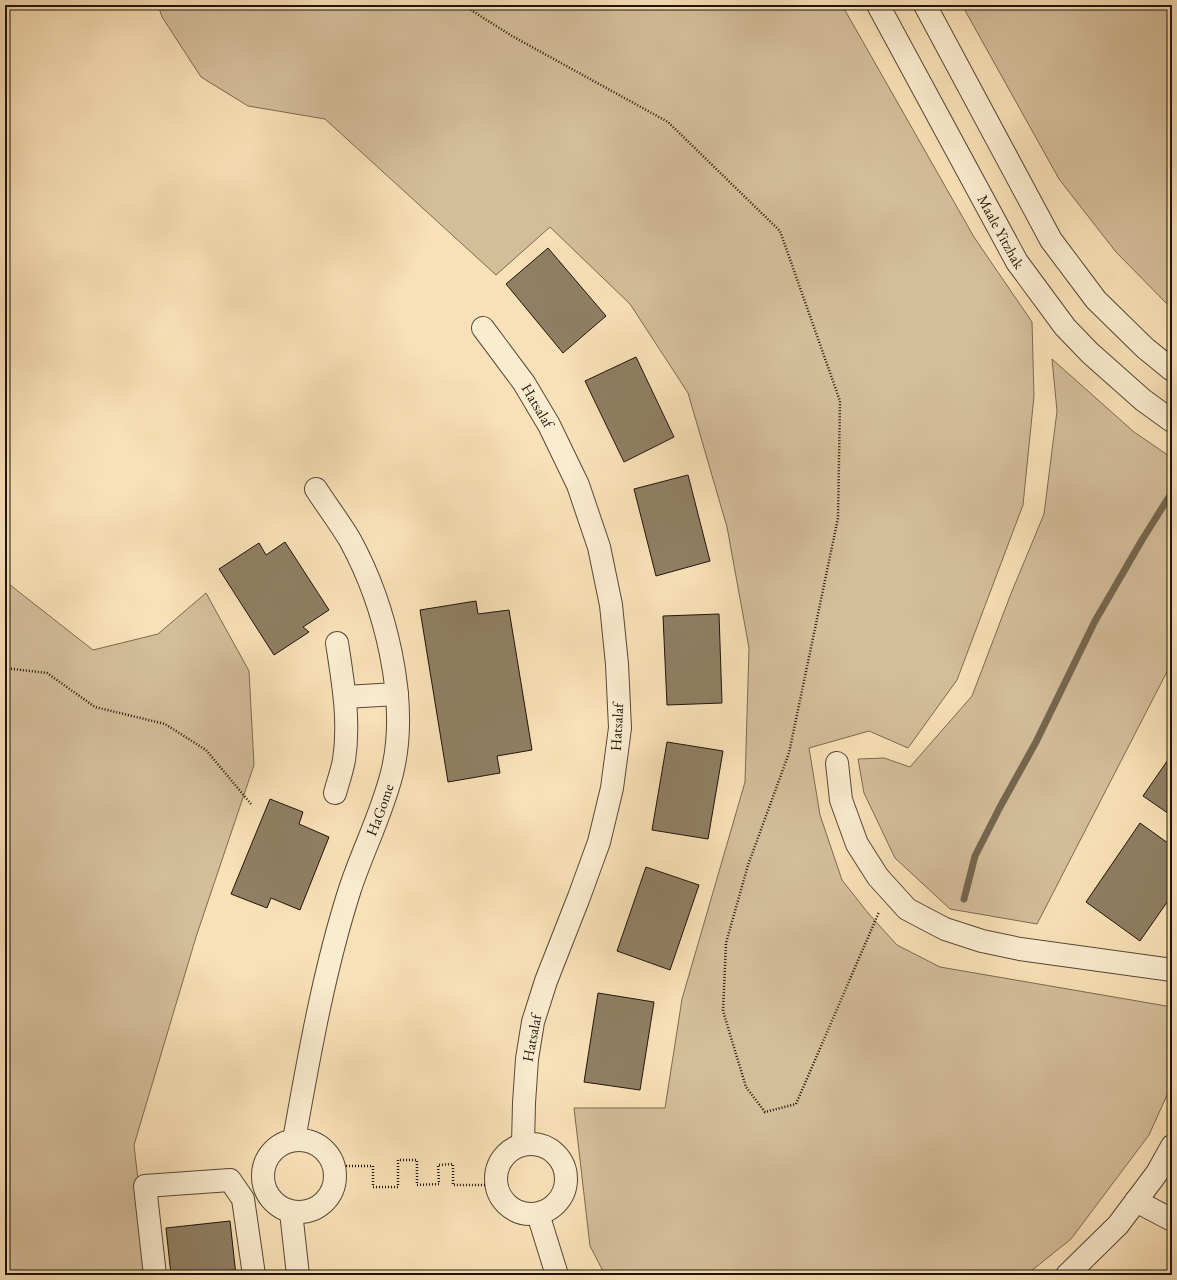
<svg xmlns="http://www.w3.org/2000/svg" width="1177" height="1280" font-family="'EB Garamond',serif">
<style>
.green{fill:#d4be9a;stroke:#7a6a52}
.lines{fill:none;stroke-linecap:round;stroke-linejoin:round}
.stream{stroke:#75664f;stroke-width:7}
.building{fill:#907f64;stroke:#1f150b}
.minor-casing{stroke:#564836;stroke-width:24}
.path{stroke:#1f150b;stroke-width:2.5;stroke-dasharray:1 2;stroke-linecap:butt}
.minor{stroke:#fbecd0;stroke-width:22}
.labels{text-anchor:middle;stroke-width:4;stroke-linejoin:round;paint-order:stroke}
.street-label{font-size:15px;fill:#1f150b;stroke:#fbecd0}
</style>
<rect width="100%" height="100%" fill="#f9e1b7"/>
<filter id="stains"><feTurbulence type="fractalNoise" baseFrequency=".005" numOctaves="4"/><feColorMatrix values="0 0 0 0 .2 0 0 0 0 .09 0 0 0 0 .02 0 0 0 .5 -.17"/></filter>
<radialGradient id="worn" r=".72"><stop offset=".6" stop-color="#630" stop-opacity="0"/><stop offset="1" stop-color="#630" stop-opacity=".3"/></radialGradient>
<path class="green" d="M 158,5 L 842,5 L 974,237 L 1032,322 L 1034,396 L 1023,505 L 957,680 L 908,748 L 869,731 L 809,748 L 820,815 L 842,880 L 868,913 L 897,945 L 940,967 L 1172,1007 L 1172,1084 L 1149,1135 L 1071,1239 L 1026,1275 L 605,1275 L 590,1246 L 574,1108 L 665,1108 L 682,999 L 745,782 L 749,648 L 727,527 L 688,393 L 630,304 L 550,227 L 496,275 L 325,119 L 248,106 L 201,77 L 162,17 Z
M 962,5 L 1172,5 L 1172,309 L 1116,252 L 1059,179 Z
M 1052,359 L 1134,432 L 1172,458 L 1172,662 L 1037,924 L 950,909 L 895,858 L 864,793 L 858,759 L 884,758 L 910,767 L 972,696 L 1010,596 L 1044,514 L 1057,411 Z
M 5,581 L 93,650 L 158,634 L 206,593 L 249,671 L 254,765 L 196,937 L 134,1145 L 149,1275 L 5,1275 Z"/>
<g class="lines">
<path class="stream" d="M 964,899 L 975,856 L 1000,807 L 1036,742 L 1095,621 L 1142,540 L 1172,492"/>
</g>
<path class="building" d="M 548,248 L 606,316 L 563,353 L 506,284 Z
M 636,357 L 674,437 L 624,462 L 585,381 Z
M 688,475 L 710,561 L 656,576 L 634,489 Z
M 285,542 L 329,610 L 303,627 L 309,632 L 274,655 L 219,569 L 259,543 L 266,555 Z
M 476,601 L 478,614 L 509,610 L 532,750 L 497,756 L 500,773 L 448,782 L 420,610 Z
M 719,614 L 722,703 L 667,705 L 663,616 Z
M 667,742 L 723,751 L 708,839 L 652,830 Z
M 1172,754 L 1172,816 L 1143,796 Z
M 270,799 L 303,812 L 299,824 L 329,837 L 300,910 L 271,898 L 267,908 L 231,894 Z
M 1140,823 L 1172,846 L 1172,895 L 1140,941 L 1086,902 Z
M 646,867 L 699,885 L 670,970 L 617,951 Z
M 598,993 L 654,1002 L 640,1090 L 584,1082 Z
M 230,1221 L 236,1275 L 171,1275 L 166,1228 Z"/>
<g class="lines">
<g class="minor-casing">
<g id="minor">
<path id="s1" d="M 878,5 L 1017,262 L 1065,327 L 1090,353 L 1143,400 L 1172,421"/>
<path d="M 925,5 L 1051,240 L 1096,300 L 1145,348 L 1172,370"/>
<path id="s2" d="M 483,328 L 524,383 L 549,425 L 578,485 L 599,547 L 611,605 L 617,664 L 620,728 L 612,788 L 599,842 L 579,897 L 546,981 L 533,1022 L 527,1059 L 524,1103 L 523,1144"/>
<path d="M 345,697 L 397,694"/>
<path d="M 837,763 L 841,800 L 857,844 L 878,877 L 907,909 L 945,929 L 982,941 L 1020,949 L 1172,970"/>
<path d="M 335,793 C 338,782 342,771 344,760 C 350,721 343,682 337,643"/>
<path id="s3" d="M 294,1140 C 309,1056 324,970 350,889 C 363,850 382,813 392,773 C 410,701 385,604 350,540 C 340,523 327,506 316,489"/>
<circle cx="299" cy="1176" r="36"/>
<circle cx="531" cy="1179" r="35"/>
<path d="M 1136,1201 L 1172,1220"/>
<path d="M 291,1212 L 298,1275"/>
<path d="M 538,1214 L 557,1275"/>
<path d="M 155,1275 L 145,1186 L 230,1180 L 243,1199 L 254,1275"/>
<path d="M 1067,1275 L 1118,1225 L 1157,1173 L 1172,1146"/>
</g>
</g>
<path class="path" d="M 463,5 L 512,36 L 668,122 L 780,231 L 840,401 L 838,518 L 789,753 L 748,865 L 726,943 L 723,1011 L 746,1087 L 765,1112 L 796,1104 L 879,912
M 5,668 L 47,673 L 95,707 L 165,724 L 206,750 L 251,804
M 334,1166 L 373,1166 L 373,1187 L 398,1187 L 398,1160 L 417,1160 L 417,1185 L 439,1184 L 438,1165 L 453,1164 L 453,1185 L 497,1185"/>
<use href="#minor" class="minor"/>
</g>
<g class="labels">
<g class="street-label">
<text dy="5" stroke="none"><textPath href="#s1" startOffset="258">Maale Yitzhak</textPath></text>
<text dy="5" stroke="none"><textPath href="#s2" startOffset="95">Hatsalaf</textPath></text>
<text transform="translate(617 727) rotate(-87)" y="5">Hatsalaf</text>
<text dy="5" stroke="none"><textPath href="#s3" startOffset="342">HaGome</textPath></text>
<text transform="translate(532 1038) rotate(-79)" y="5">Hatsalaf</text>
</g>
</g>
<rect width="1177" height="1280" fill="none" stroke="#f9e1b7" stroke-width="20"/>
<rect x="6" y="6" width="1165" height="1268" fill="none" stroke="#1f150b" stroke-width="2"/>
<rect x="10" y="10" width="1157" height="1260" fill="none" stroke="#1f150b"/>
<rect width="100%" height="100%" filter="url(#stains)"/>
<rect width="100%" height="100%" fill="url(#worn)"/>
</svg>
